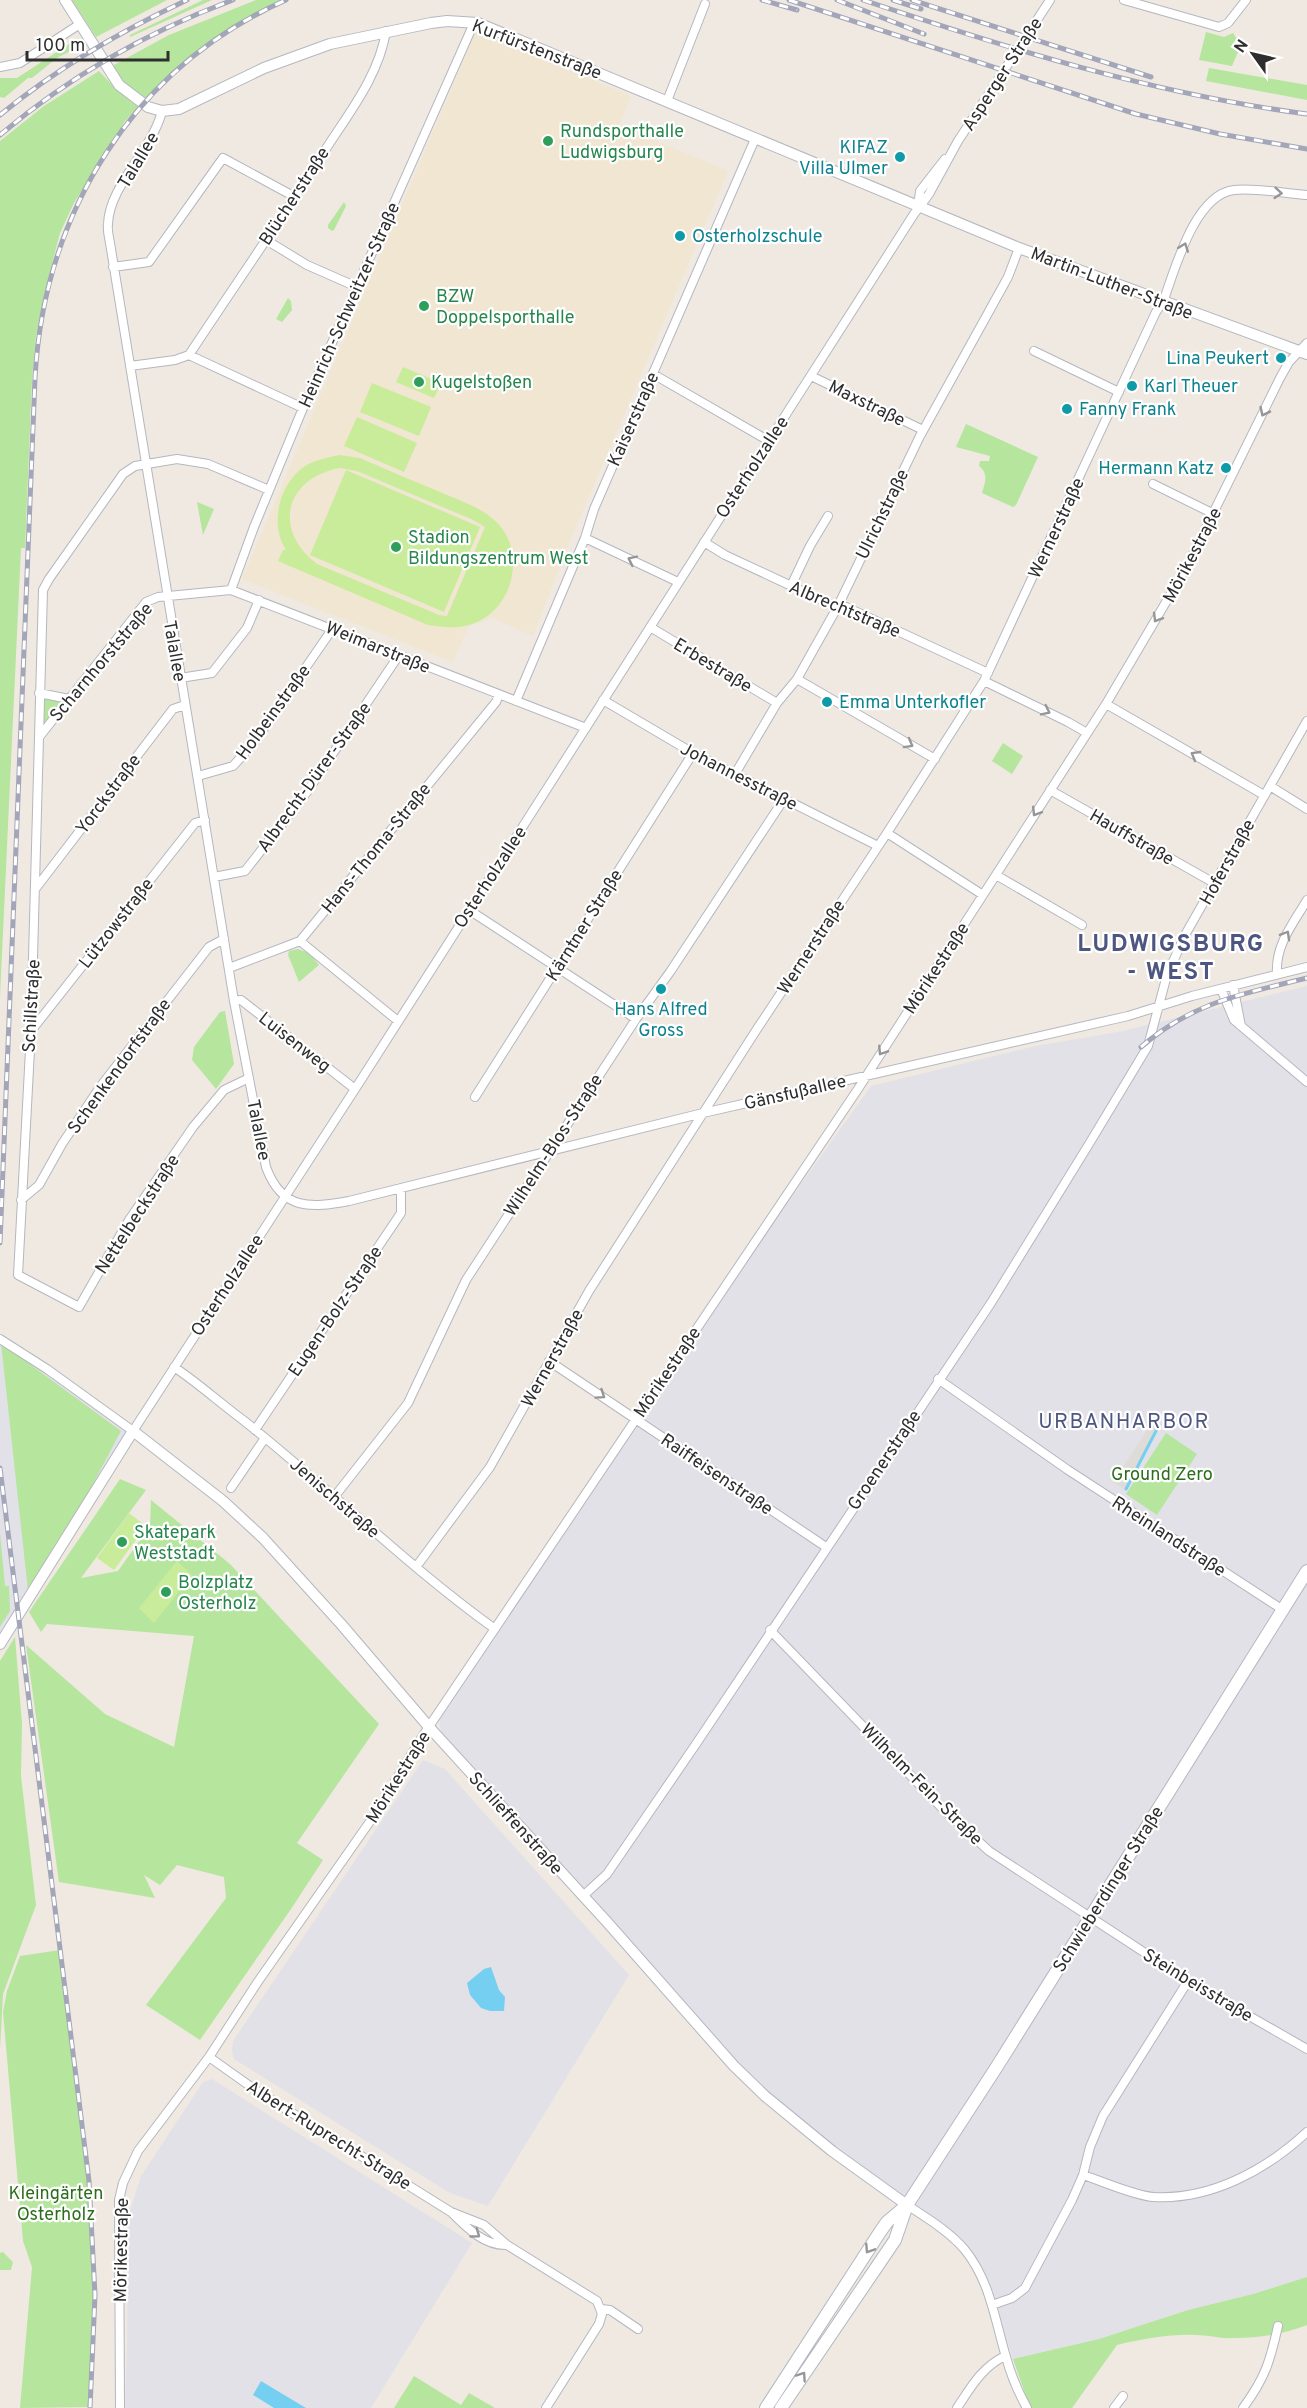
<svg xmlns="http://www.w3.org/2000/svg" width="1307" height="2408" font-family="Overpass,sans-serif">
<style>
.industrial{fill:#e3e1e8}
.education{fill:#f0e6d1}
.green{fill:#b6e59e}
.pitch{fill:#c9ec9a;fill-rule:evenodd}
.plaza{fill:#dfdcd8}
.water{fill:#75cff0}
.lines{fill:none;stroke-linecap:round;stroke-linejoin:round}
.stream{stroke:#75cff0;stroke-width:3}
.minor-casing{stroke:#b4b7c1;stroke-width:10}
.tertiary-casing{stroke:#b4b7c1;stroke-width:12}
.secondary-casing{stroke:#b4b7c1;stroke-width:14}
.minor{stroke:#fff;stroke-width:8}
.tertiary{stroke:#fff;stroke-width:10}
.secondary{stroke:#fff;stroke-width:12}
.rail-casing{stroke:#a3a6b8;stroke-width:5}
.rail{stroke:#fff;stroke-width:3;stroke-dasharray:9;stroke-linecap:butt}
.oneway{stroke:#969696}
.leisure-dot{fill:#2e9e5b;stroke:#fff;stroke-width:2}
.culture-dot{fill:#0f9aa8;stroke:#fff;stroke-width:2}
.labels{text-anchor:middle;stroke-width:4.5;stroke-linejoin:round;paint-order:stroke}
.street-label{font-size:18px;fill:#2e2e2e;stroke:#fff}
.leisure-label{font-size:18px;fill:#27864d;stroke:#fff;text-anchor:start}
.culture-label{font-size:18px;fill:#0d838f;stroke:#fff;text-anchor:start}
.park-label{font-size:18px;fill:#2c6e1b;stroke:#fff}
.quarter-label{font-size:21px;letter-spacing:1.5px;fill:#4d5680;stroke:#fff}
.district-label{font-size:24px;font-weight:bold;letter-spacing:1.5px;fill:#4d5680;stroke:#fff}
</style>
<rect width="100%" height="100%" fill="#efe9e1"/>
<path class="industrial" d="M 1307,986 L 1307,2277 L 1253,2294 L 1188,2310 L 1099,2339 L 1013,2359 L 985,2273 L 967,2247 L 765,2096 L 442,1742 L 439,1719 L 774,1222 L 871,1086 L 1036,1046 L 1123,1031 Z
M 0,1339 L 133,1431 L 0,1644 Z
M 423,1760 L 445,1769 L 629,1975 L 488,2206 L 450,2193 L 234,2059 L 232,2051 L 233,2041 Z
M 212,2079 L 472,2243 L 371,2408 L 125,2408 L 127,2349 L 128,2217 L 141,2176 L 203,2082 Z"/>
<path class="education" d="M 476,31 L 631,96 L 619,125 L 728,171 L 570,541 L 533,636 L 492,618 L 468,627 L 453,662 L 242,579 Z"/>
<path class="green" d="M 72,0 L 167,0 L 96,37 Z
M 203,0 L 212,0 L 130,37 L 130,35 Z
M 256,0 L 284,0 C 230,24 185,59 144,100 L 122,82 L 112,66 L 169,35 Z
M 1206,32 L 1224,37 L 1233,33 L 1241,45 L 1232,66 L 1199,60 Z
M 72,42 L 82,45 L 57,58 L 32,78 L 28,78 L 4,98 L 0,97 L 0,78 L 17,78 Z
M 1209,68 L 1307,85 L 1307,100 L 1206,81 Z
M 99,71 L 117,90 L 138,107 L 125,121 L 74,203 L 60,233 L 45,291 L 36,336 L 32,379 L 25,548 L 21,548 L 0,996 L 0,141 L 44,106 Z
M 344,202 L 346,206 L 334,230 L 332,231 L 328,228 L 328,225 Z
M 288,298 L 291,301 L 292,310 L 282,322 L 276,319 Z
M 966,424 L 1038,457 L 1016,505 L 1013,507 L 982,493 C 985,482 989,474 979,466 L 980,461 L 989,461 L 990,456 L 956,447 Z
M 197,502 L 214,509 L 203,535 Z
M 39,693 L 69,699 L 40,736 Z
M 1003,743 L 1023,756 L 1012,774 L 992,761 Z
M 298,949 L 309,953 L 319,965 L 299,982 L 288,955 L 289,951 Z
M 225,1011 L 234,1064 L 216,1089 L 192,1060 L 194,1047 L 220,1012 Z
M 1,1343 L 121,1431 L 67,1533 L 29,1600 Z
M 1166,1433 L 1197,1454 L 1157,1515 L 1126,1494 Z
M 120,1479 L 146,1490 L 81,1578 L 118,1571 L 150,1526 L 151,1500 L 230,1564 L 379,1724 L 297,1843 L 323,1860 L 291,1909 L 200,2040 L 146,2005 L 226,1898 L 224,1877 L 177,1865 L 160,1885 L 144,1875 L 155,1898 L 59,1882 L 26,1645 L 105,1714 L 174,1747 L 194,1636 L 47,1624 L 41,1632 L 29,1612 Z
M 0,1533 L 5,1586 L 9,1586 L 10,1611 L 0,1627 Z
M 15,1637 L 22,1724 L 21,1776 L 36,1905 L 3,1994 L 0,2049 L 0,1661 Z
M 60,1950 L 92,2218 L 95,2295 L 91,2407 L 20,2408 L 32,2267 L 23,2241 L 3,2012 L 7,1991 L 20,1956 Z
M 3,2252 L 13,2262 L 11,2270 L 0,2270 L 0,2253 Z
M 1307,2277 L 1307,2325 C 1284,2334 1259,2338 1234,2338 C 1221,2339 1209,2335 1196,2335 C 1169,2334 1143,2339 1117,2345 L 1072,2408 L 1031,2408 L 1029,2405 L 1013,2359 L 1099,2339 L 1188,2310 L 1253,2294 Z
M 414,2376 L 461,2405 L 469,2393 L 495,2408 L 394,2408 Z"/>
<path class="pitch" d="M 403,367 L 441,383 L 434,398 L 396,382 Z
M 372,383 L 431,407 L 419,436 L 360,412 Z
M 357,417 L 417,443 L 404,472 L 344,446 Z
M 340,455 L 360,458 C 387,470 414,481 440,492 C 458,500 478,506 493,519 C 529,549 514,613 469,625 C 455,629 442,627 428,625 L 278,561 L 283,550 L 286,550 C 270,525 278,488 301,469 C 312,460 326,458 340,455 ZM 340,468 L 357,471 L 471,519 L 485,527 L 447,616 L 439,615 L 317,564 C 272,530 285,478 340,468 Z
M 346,470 L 480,527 L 444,612 L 310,555 Z
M 129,1513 L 146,1526 L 114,1570 L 97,1558 Z
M 177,1561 L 192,1575 L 154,1623 L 139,1608 Z"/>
<path class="plaza" d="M 1153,1421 L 1159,1424 L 1124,1489 L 1113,1482 Z"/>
<path class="water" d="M 491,1967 L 499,1990 L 505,1997 L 504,2011 L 490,2011 L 481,2008 L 470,1995 L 467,1983 L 484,1969 Z
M 261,2381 L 306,2408 L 274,2408 L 253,2395 Z"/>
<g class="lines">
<path class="stream" d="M 1126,1489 L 1157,1429"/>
<g class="minor-casing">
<path id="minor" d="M 1124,0 L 1219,27 L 1228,23 L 1246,0
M 0,67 L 20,63 L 80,24
M 667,101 L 705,4
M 162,111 C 153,149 109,186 108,224 C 107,230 109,237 110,243 L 234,1001 L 266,1167 C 282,1211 311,1208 349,1201 L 703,1113 L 1128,1016 L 1192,996 L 1307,967
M 918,207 L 920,191 L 945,159
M 266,240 L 307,265 L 357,287
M 113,267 L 149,262 L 223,158 L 295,197
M 1034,351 L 1119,392
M 189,355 C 234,287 280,220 324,152 C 348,114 379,76 386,31
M 130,366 L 175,360 L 189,355 L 303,408
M 653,374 L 769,441
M 811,376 L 923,430
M 1153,484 L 1214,514
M 585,538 L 678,582
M 704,542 L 725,555 L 830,604 L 846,607 L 988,673
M 791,586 L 810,546 L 828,516
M 231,590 L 254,527 L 303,408 L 474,23
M 650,627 L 777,703
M 180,678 L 212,673 L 247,628 L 259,600
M 797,679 L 935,759
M 984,681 L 1068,722 L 1087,733
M 39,693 L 69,699
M 603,700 L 693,753 L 878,846
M 516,701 L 585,538 L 594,509 L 755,139
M 1106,704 L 1264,795
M 40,736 L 146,602 L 158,597 L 231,590 L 586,728
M 735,774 L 777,703 L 797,679 L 838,606 L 920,436 L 1008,277 L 1019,248
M 198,776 L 233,766 L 253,744 L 333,628
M 1270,786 L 1307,809
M 1050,790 L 1214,883
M 887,833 L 983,895
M 996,875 L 1082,925
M 214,877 L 245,871 L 307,792 L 399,655
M 36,888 L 173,709 L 185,705
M 469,910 L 636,1019
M 300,941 L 398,1021
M 229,968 L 300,941 L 496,702 L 499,695
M 1277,974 C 1275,945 1293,924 1307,900
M 1233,985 L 1241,1026
M 1221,989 L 1234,1020 L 1307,1082
M 234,1001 L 241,1000 L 355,1089
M 31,1031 L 195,823 L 205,820
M 249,1078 L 224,1090 L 193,1127 L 129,1220 L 79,1307 L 18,1275 L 31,1031 L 43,590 L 49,579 L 123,474 L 135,466 L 177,459 L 208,464 L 269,490
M 475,1097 L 693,753
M 21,1200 L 39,1185 L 62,1144 L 100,1087 L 209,947 L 224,939
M 0,1339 L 47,1369 L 133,1431 L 359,1083 L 914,214 L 929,194 L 958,141 L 1050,0
M 549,1361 L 826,1547
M 174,1367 C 198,1383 220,1403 243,1420 C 329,1488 406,1565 495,1629
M 938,1379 L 1068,1470 L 1283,1610
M 255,1430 L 401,1213 L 401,1188
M 231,1488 L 265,1438
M 335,1496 L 408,1403 L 466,1280 L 636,1019 L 670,972 L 784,799
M 416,1567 L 490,1467 L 589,1291 L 757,1029 L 887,833 L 984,681 L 1156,312 L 1163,302 C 1175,270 1194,195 1234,190 C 1255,187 1285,194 1307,195
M 770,1630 L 941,1807 L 989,1851 L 1188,1981 L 1307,2049
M 583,1896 L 607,1874 L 696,1744 L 991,1303 L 1089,1144 L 1148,1046 L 1167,975 L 1185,935 L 1307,721
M 209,2057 L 257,2091 L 451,2212 L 484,2225 L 507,2245 L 597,2301 L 602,2314 L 599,2324 L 546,2408
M 1083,2175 C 1102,2181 1135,2196 1154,2197 C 1211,2200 1266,2170 1307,2132
M 907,2205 C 927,2218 950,2232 965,2250 C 990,2281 995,2320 1006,2357 C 1011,2375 1018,2392 1027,2408
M 453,2214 C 468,2229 485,2246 507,2245
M 992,2305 L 1012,2298 L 1025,2288 L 1072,2200 L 1083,2175 L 1090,2147 L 1103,2116 L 1188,1981
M 601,2309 L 610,2310 L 638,2329
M 120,2408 L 119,2200 L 123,2183 L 138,2151 L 209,2057 L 257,1983 L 371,1820 L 422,1737 L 858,1089 L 1106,704 L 1186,568 L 1280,378 L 1289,362 L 1307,343
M 957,2408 C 971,2387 982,2367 1005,2356
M 1114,2408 L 1123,2396
M 1243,2408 C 1265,2378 1270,2362 1278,2326"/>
</g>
<g class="tertiary-casing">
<path id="tertiary" d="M 65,0 L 119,85 L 148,107 L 162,111 L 179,109 L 264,68 L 330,44 L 431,23 L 447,21 L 478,23 L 1019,248 L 1307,354
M 0,1644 L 133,1431 L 223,1501 L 263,1538 L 341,1624 L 429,1727 L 607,1922 L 734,2066 L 765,2096 L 832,2151 L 907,2205"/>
</g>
<g class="secondary-casing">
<path id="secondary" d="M 766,2408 L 880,2232 L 887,2222 L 907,2205
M 781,2408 L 895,2240 L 907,2205 L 996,2068 L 1307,1571"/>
</g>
<use href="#minor" class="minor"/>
<use href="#tertiary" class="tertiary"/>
<use href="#secondary" class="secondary"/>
<g class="rail-casing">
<path id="rail" d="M 762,0 L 797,10
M 789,0 L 1136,114 L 1220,134 L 1307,149
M 837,0 L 924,34
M 863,0 C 1009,49 1155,94 1307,114
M 893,0 L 921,9
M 912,0 L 1151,77
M 0,115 C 56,69 121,31 187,0
M 0,135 C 69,77 149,31 233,0
M 1141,1047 C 1193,1002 1242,994 1307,978
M 0,1243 L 35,378 C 44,213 133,68 286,0
M 0,1468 L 89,2181 L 95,2295 L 90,2408"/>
</g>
<use href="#rail" class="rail"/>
</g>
<defs><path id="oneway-chevron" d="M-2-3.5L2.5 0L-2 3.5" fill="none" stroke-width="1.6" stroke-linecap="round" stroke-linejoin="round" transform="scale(1.5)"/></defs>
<g class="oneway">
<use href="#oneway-chevron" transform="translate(1278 193) rotate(5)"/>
<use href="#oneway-chevron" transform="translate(1184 247) rotate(-69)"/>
<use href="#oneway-chevron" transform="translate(1264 412) rotate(116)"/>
<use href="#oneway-chevron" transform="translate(632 560) rotate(-154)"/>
<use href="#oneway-chevron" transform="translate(1157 618) rotate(121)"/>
<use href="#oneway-chevron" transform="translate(1046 711) rotate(26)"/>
<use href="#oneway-chevron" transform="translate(909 744) rotate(29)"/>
<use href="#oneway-chevron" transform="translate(1195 755) rotate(-150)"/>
<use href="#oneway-chevron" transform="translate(1036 812) rotate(122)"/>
<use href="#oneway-chevron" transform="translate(1286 935) rotate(-60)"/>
<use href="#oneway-chevron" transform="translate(882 1051) rotate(123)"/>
<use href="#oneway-chevron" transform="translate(601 1395) rotate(34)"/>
<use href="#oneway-chevron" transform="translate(476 2234) rotate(36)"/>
<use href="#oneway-chevron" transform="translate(869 2249) rotate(123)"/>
<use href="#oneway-chevron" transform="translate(802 2376) rotate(-56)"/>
</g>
<g class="leisure-dot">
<circle cx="548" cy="141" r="6"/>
<circle cx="424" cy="306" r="6"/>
<circle cx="419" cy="382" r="6"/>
<circle cx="396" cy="547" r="6"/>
<circle cx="122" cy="1542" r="6"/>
<circle cx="166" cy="1592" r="6"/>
</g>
<g class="culture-dot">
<circle cx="900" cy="157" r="6"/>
<circle cx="680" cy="236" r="6"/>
<circle cx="1281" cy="358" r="6"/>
<circle cx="1132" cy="386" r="6"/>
<circle cx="1067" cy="409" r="6"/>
<circle cx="1226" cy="468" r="6"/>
<circle cx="827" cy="702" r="6"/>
<circle cx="661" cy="989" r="6"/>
</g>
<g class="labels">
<g class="street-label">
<text transform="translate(537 49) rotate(21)" y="6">Kurfürstenstraße</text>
<text transform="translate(1002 74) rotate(-57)" y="6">Asperger Straße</text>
<text transform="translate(138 160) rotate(-59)" y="6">Talallee</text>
<text transform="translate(294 196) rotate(-57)" y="6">Blücherstraße</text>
<text transform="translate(1112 283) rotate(21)" y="6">Martin-Luther-Straße</text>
<text transform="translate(349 305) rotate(-66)" y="6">Heinrich-Schweitzer-Straße</text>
<text transform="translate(867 403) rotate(26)" y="6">Maxstraße</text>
<text transform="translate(633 419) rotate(-66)" y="6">Kaiserstraße</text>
<text transform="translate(752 467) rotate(-57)" y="6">Osterholzallee</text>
<text transform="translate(882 514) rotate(-64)" y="6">Ulrichstraße</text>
<text transform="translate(1056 528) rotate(-65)" y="6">Wernerstraße</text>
<text transform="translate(1192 555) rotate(-62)" y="6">Mörikestraße</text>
<text transform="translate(845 609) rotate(23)" y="6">Albrechtstraße</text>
<text transform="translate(378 647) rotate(22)" y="6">Weimarstraße</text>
<text transform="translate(175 651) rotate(80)" y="6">Talallee</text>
<text transform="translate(101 662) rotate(-50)" y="6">Scharnhorststraße</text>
<text transform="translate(713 665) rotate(31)" y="6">Erbestraße</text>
<text transform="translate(273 712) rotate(-54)" y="6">Holbeinstraße</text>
<text transform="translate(739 776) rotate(27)" y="6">Johannesstraße</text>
<text transform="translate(314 777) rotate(-54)" y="6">Albrecht-Dürer-Straße</text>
<text transform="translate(108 794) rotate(-53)" y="6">Yorckstraße</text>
<text transform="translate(1132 837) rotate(30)" y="6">Hauffstraße</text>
<text transform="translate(376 848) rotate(-51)" y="6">Hans-Thoma-Straße</text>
<text transform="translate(1227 862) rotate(-61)" y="6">Hoferstraße</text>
<text transform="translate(490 877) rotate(-57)" y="6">Osterholzallee</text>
<text transform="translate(116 923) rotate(-52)" y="6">Lützowstraße</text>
<text transform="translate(584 925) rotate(-58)" y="6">Kärntner Straße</text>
<text transform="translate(811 947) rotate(-57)" y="6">Wernerstraße</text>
<text transform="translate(936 968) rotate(-57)" y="6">Mörikestraße</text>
<text transform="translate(31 1006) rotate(-87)" y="6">Schillstraße</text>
<text transform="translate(295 1042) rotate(38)" y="6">Luisenweg</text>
<text transform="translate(119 1066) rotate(-54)" y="6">Schenkendorfstraße</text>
<text transform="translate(795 1092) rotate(-13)" y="6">Gänsfußallee</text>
<text transform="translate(259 1130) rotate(79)" y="6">Talallee</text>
<text transform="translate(553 1145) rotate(-57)" y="6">Wilhelm-Blos-Straße</text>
<text transform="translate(137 1214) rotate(-57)" y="6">Nettelbeckstraße</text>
<text transform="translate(227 1285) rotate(-57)" y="6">Osterholzallee</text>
<text transform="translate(335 1311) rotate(-56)" y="6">Eugen-Bolz-Straße</text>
<text transform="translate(552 1358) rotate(-61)" y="6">Wernerstraße</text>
<text transform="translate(667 1372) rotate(-56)" y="6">Mörikestraße</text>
<text transform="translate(884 1460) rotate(-56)" y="6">Groenerstraße</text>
<text transform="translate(717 1474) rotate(34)" y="6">Raiffeisenstraße</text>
<text transform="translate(335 1498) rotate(41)" y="6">Jenischstraße</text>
<text transform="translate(1169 1536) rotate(33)" y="6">Rheinlandstraße</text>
<text transform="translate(398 1777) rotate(-58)" y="6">Mörikestraße</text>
<text transform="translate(922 1784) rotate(45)" y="6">Wilhelm-Fein-Straße</text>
<text transform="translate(516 1823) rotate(48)" y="6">Schlieffenstraße</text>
<text transform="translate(1108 1889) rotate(-58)" y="6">Schwieberdinger Straße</text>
<text transform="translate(1198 1985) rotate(31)" y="6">Steinbeisstraße</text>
<text transform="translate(329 2135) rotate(32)" y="6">Albert-Ruprecht-Straße</text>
<text transform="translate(121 2250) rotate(-89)" y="6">Mörikestraße</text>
</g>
<g class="leisure-label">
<text x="560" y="137">Rundsporthalle<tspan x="560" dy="21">Ludwigsburg</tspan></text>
<text x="436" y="302">BZW<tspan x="436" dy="21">Doppelsporthalle</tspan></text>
<text x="431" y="388">Kugelstoßen</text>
<text x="408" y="543">Stadion<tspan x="408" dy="21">Bildungszentrum West</tspan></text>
<text x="134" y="1538">Skatepark<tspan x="134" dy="21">Weststadt</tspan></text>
<text x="178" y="1588">Bolzplatz<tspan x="178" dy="21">Osterholz</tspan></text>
</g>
<g class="culture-label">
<text x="888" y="153" text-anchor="end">KIFAZ<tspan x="888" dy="21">Villa Ulmer</tspan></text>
<text x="692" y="242">Osterholzschule</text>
<text x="1269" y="364" text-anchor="end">Lina Peukert</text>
<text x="1144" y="392">Karl Theuer</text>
<text x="1079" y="415">Fanny Frank</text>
<text x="1214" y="474" text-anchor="end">Hermann Katz</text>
<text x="839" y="708">Emma Unterkofler</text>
<text x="661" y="1015" text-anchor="middle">Hans Alfred<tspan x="661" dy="21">Gross</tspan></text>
</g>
<g class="park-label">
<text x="1162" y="1480">Ground Zero</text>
<text x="56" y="2199">Kleingärten<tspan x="56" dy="21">Osterholz</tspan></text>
</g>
<g class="quarter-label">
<text x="1124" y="1428">URBANHARBOR</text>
</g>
<g class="district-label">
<text x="1171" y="951">LUDWIGSBURG<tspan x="1171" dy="28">- WEST</tspan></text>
</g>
</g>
<g transform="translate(1253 54) rotate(304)" stroke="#ffffff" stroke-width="4.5" paint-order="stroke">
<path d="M0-4.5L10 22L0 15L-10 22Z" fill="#2e2e2e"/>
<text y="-9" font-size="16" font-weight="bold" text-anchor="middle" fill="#2e2e2e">N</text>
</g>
<path d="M27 51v9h141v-9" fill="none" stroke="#2e2e2e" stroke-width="3"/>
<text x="36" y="51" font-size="18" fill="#2e2e2e" stroke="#ffffff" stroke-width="4.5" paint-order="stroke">100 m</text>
</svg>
